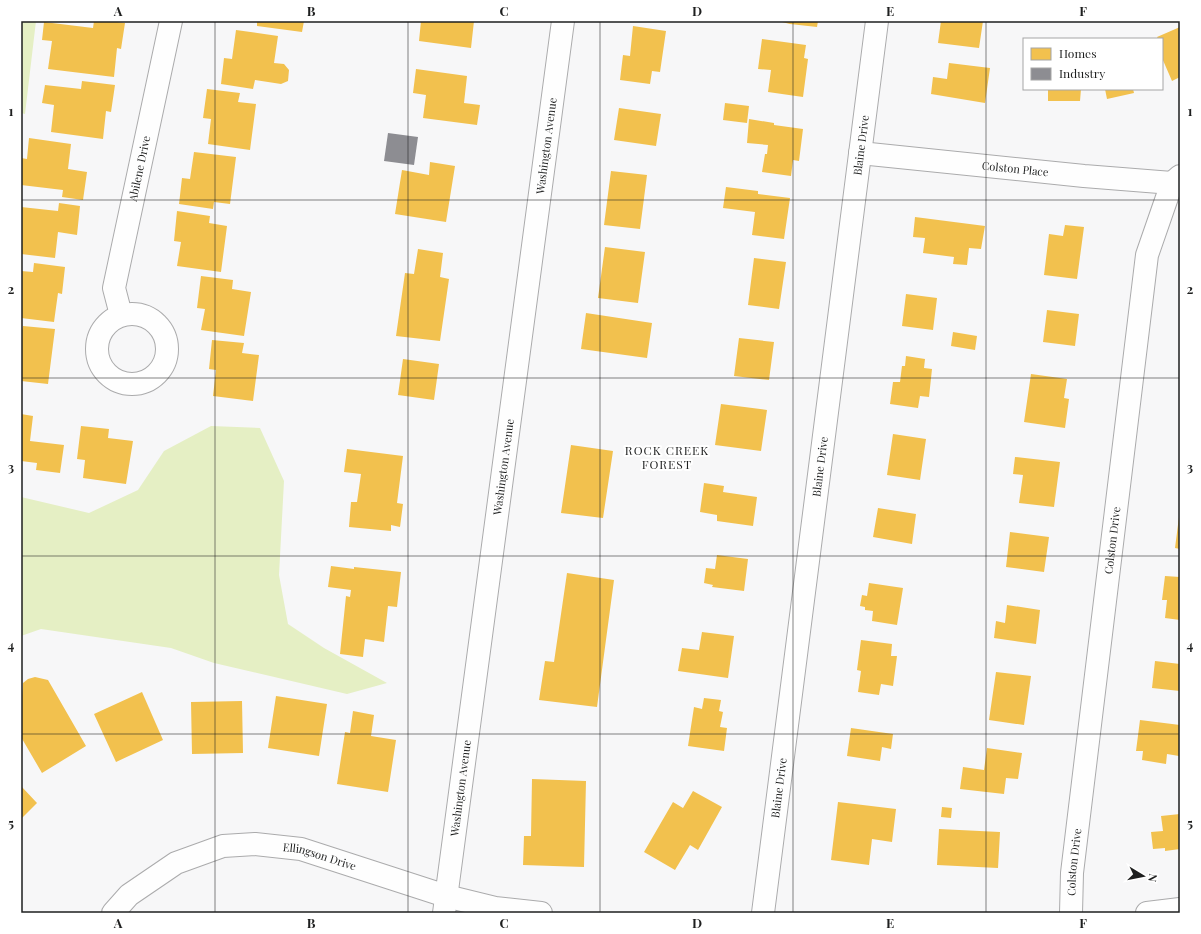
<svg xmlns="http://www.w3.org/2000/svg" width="1201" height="934" font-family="'Playfair Display',serif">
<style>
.green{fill:#e5efc4}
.homes{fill:#f2c14e}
.industry{fill:#8d8d92}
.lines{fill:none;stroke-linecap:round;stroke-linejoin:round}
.minor-casing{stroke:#ababac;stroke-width:24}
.minor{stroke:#fefefe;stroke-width:22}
.grid{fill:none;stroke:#1e1f1f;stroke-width:1;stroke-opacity:0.55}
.labels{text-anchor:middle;stroke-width:4;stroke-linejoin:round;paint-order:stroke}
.street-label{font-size:11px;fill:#1e1f1f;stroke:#fff}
.neighbourhood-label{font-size:12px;letter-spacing:1px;fill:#1e1f1f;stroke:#fff}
.neatline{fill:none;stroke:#1e1f1f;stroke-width:1.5}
.grid-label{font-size:13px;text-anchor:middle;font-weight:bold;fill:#1e1f1f}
</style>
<rect width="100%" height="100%" fill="#f7f7f8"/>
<path class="green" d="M 21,21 L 36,21 L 25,114 L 21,113 Z
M 211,426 L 260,428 L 284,481 L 279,575 L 288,624 L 324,648 L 387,683 L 347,694 L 214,663 L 171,648 L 41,629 L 21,636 L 21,497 L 89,513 L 138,490 L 164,451 Z"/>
<path class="homes" d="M 94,21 L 109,21 L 125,23 L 121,49 L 117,48 L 114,77 L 48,69 L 52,41 L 42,40 L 44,22 L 93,28 Z
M 257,21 L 304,21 L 302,32 L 257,26 Z
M 421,21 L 474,21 L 471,48 L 419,41 Z
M 782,21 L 818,21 L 817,27 L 790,24 L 782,22 Z
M 941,21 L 983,21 L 979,48 L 938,43 Z
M 633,26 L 666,31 L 660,72 L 652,71 L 650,84 L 620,80 L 623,55 L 630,56 Z
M 1180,27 L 1180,77 L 1172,81 L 1162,58 L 1162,50 L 1163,50 L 1162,39 L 1158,39 L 1157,37 Z
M 236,30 L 278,36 L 274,63 L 284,64 L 289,70 L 288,81 L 281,84 L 255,80 L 253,89 L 221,84 L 224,58 L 232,59 Z
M 762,39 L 806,45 L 804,58 L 808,59 L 803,97 L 768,92 L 771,70 L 758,69 Z
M 949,63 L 990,68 L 985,103 L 931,94 L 933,77 L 947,79 Z
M 416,69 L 467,76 L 464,103 L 480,105 L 477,125 L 423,118 L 426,95 L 413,93 Z
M 82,81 L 115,85 L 111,112 L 106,111 L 103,139 L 51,132 L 54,105 L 42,103 L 45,85 L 81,89 Z
M 207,89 L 240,93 L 238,102 L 256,104 L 250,150 L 208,144 L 211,119 L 203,118 Z
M 1048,89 L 1081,89 L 1080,101 L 1048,101 Z
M 1105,89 L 1133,89 L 1134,93 L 1107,99 Z
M 725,103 L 749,106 L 747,123 L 723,120 Z
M 619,108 L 661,114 L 656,146 L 614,140 Z
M 749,119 L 774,123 L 774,125 L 803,129 L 799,161 L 793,160 L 791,176 L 762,172 L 765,154 L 767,154 L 768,145 L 747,143 Z
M 29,138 L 71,144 L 68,169 L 87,172 L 83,200 L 62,197 L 63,190 L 21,185 L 21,158 L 27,159 Z
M 194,152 L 236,157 L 230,204 L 214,202 L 213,209 L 179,204 L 182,178 L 190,179 Z
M 430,162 L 455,166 L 446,222 L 395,214 L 402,170 L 429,175 Z
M 611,171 L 647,175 L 640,229 L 604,225 Z
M 726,187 L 758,191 L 758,194 L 790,198 L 784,239 L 752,235 L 755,212 L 723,208 Z
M 59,203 L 80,206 L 77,235 L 58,232 L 55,258 L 21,254 L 21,207 L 58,211 Z
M 177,211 L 210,216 L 209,223 L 227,226 L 221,272 L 177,266 L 181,242 L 174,241 Z
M 915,217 L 985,226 L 981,249 L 969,248 L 967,265 L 953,264 L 954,257 L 923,253 L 925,238 L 913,237 Z
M 1065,225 L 1084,227 L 1077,279 L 1044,275 L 1049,234 L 1063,236 Z
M 605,247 L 645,252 L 638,303 L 598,298 Z
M 418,249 L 443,253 L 440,277 L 449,279 L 440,341 L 396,336 L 405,273 L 414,274 Z
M 754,258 L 786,262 L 779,309 L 748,305 Z
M 34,263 L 65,267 L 62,294 L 58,293 L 54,322 L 21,318 L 21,271 L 33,272 Z
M 201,276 L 233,280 L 232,289 L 251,292 L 244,336 L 201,330 L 205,309 L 197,308 Z
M 906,294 L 937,298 L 933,330 L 902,326 Z
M 1047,310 L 1079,314 L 1075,346 L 1043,342 Z
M 586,313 L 652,323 L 647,358 L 581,349 Z
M 23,326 L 55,329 L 48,384 L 21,381 L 21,335 Z
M 953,332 L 977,336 L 975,350 L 951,346 Z
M 739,338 L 774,342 L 769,380 L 734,376 Z
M 212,340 L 244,343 L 242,353 L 259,355 L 253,401 L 213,396 L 216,370 L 209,369 Z
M 906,356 L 925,359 L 924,368 L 932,369 L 929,397 L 920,396 L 918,408 L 890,404 L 893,382 L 900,382 L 902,366 L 905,366 Z
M 403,359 L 439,364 L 434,400 L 398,395 Z
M 1031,374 L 1067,379 L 1064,398 L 1069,399 L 1065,428 L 1024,422 Z
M 721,404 L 767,410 L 761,451 L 715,445 Z
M 21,414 L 33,416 L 30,441 L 64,445 L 60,473 L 36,470 L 37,463 L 21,461 Z
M 81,426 L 109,429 L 108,438 L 133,441 L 126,484 L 83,478 L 85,460 L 77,459 Z
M 893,434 L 926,439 L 920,480 L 887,475 Z
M 571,445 L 613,451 L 603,518 L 561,513 Z
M 347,449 L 403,456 L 397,503 L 403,504 L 400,527 L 391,525 L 391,531 L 349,527 L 351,502 L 357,502 L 361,474 L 344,472 Z
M 1015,457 L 1060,462 L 1054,507 L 1019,503 L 1023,475 L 1013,474 Z
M 704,483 L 724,486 L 723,492 L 757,497 L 753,526 L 717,521 L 717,515 L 700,512 Z
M 878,508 L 916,514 L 912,544 L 873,537 Z
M 1179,517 L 1180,517 L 1180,549 L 1175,548 Z
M 1010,532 L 1049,537 L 1044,572 L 1006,567 Z
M 717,555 L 748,559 L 744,591 L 712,587 L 713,585 L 704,583 L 706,568 L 715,569 Z
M 331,566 L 354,569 L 354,567 L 401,572 L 397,607 L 388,606 L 384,642 L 365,639 L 363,657 L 340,654 L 346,596 L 350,597 L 351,590 L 328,587 Z
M 567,573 L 614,580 L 597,707 L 539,700 L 545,661 L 554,662 Z
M 1165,576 L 1180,577 L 1180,620 L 1165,618 L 1167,600 L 1162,600 Z
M 869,583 L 903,588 L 897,625 L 872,621 L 873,611 L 865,610 L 865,607 L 860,606 L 862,595 L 867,596 Z
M 1007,605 L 1040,610 L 1036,644 L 994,638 L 996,621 L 1005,623 Z
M 702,632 L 734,636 L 728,678 L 678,671 L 682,648 L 699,650 Z
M 861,640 L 892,644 L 891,656 L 897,656 L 893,686 L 881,684 L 879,695 L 858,692 L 861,671 L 857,670 Z
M 1155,661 L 1180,664 L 1180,691 L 1152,688 Z
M 996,672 L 1031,676 L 1024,725 L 989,720 Z
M 35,677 L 48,680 L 86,746 L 42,773 L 21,737 L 21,697 L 22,696 L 23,683 L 28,679 Z
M 142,692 L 163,740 L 116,762 L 94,714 Z
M 276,696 L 327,704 L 319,756 L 268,748 Z
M 704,698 L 721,700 L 719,711 L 723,712 L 720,727 L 727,728 L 724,751 L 688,746 L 694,707 L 702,709 Z
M 242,701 L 243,753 L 192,754 L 191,702 Z
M 353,711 L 374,715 L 371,736 L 396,740 L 388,792 L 337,784 L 345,732 L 350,733 Z
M 1140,720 L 1180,725 L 1179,756 L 1167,754 L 1166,764 L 1142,760 L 1143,751 L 1136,751 Z
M 851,728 L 893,734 L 891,749 L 882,747 L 880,761 L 847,756 Z
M 987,748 L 1022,753 L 1018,779 L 1006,778 L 1004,794 L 960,789 L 963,767 L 984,770 Z
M 532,779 L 586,781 L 584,867 L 523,865 L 524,836 L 531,836 Z
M 21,786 L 37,803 L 21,819 Z
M 693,791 L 722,807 L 698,850 L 690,845 L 675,870 L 644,852 L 673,802 L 683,808 Z
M 838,802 L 896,809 L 892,842 L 872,839 L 869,865 L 831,860 Z
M 942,807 L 952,808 L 951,818 L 941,817 Z
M 1180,814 L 1180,849 L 1165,851 L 1165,848 L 1153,849 L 1151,832 L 1163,831 L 1161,816 Z
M 939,829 L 1000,832 L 998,868 L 937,865 Z"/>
<path class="industry" d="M 388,133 L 418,137 L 414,165 L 384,161 Z"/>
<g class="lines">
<g class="minor-casing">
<g id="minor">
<path id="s1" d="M 860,153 L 1084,176 L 1172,183"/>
<circle cx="132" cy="349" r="35"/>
<path id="s2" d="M 121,315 L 114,288 L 171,21"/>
<path id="s3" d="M 113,913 L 129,895 L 176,863 L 223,846 L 255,844 L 301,849 L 446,896 L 495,908 L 541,913"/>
<path id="s4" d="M 444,913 L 563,21"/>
<path id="s5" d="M 763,913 L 877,21"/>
<path id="s6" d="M 1071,913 L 1072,873 L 1147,255 L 1172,183 L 1180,176"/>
<path d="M 1147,913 L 1180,909"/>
</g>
</g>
<use href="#minor" class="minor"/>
</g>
<path class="grid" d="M 215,21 L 215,913M 408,21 L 408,913M 600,21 L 600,913M 793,21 L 793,913M 986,21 L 986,913M 21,200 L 1180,200M 21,378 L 1180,378M 21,556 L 1180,556M 21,734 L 1180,734"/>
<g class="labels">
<g class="street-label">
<text dy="4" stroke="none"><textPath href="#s4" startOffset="774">Washington Avenue</textPath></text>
<text dy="4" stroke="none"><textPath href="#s5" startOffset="774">Blaine Drive</textPath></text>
<text dy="4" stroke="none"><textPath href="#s2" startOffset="150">Abilene Drive</textPath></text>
<text dy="4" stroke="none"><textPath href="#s1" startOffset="156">Colston Place</textPath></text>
<text dy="4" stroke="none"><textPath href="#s4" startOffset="450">Washington Avenue</textPath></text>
<text dy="4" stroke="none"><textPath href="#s5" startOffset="450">Blaine Drive</textPath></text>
<text dy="4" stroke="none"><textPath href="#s6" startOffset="375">Colston Drive</textPath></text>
<text dy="4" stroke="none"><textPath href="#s4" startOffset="126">Washington Avenue</textPath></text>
<text dy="4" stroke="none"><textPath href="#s5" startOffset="126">Blaine Drive</textPath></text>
<text dy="4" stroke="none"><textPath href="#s3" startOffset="229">Ellingson Drive</textPath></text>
<text dy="4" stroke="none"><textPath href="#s6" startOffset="51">Colston Drive</textPath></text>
</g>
<g class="neighbourhood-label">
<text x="667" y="455">ROCK CREEK<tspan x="667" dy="14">FOREST</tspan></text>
</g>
</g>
<rect width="1201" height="934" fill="none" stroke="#ffffff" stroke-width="44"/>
<rect x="1023" y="38" width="140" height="52" fill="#ffffff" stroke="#a5a5a5"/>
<rect x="1031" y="48" width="20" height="12" fill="#f2c14e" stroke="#a5a5a5"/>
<text x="1059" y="58" font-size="12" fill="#1e1f1f">Homes</text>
<rect x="1031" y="68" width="20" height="12" fill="#8d8d92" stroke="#a5a5a5"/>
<text x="1059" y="78" font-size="12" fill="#1e1f1f">Industry</text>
<g transform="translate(1143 876) rotate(100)" stroke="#ffffff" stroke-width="3" paint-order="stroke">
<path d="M0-3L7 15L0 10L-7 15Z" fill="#1e1f1f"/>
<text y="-6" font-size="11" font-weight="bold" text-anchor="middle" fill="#1e1f1f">N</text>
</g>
<rect x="22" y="22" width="1157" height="890" class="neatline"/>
<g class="grid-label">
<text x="118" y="16">A</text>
<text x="311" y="16">B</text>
<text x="504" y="16">C</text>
<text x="697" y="16">D</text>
<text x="890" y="16">E</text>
<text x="1083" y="16">F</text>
<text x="11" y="116">1</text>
<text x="1190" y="116">1</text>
<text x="11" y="294">2</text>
<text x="1190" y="294">2</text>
<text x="11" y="472">3</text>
<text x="1190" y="472">3</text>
<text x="11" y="650">4</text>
<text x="1190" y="650">4</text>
<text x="11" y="828">5</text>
<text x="1190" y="828">5</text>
<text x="118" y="928">A</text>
<text x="311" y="928">B</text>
<text x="504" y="928">C</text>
<text x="697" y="928">D</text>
<text x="890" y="928">E</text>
<text x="1083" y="928">F</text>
</g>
</svg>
